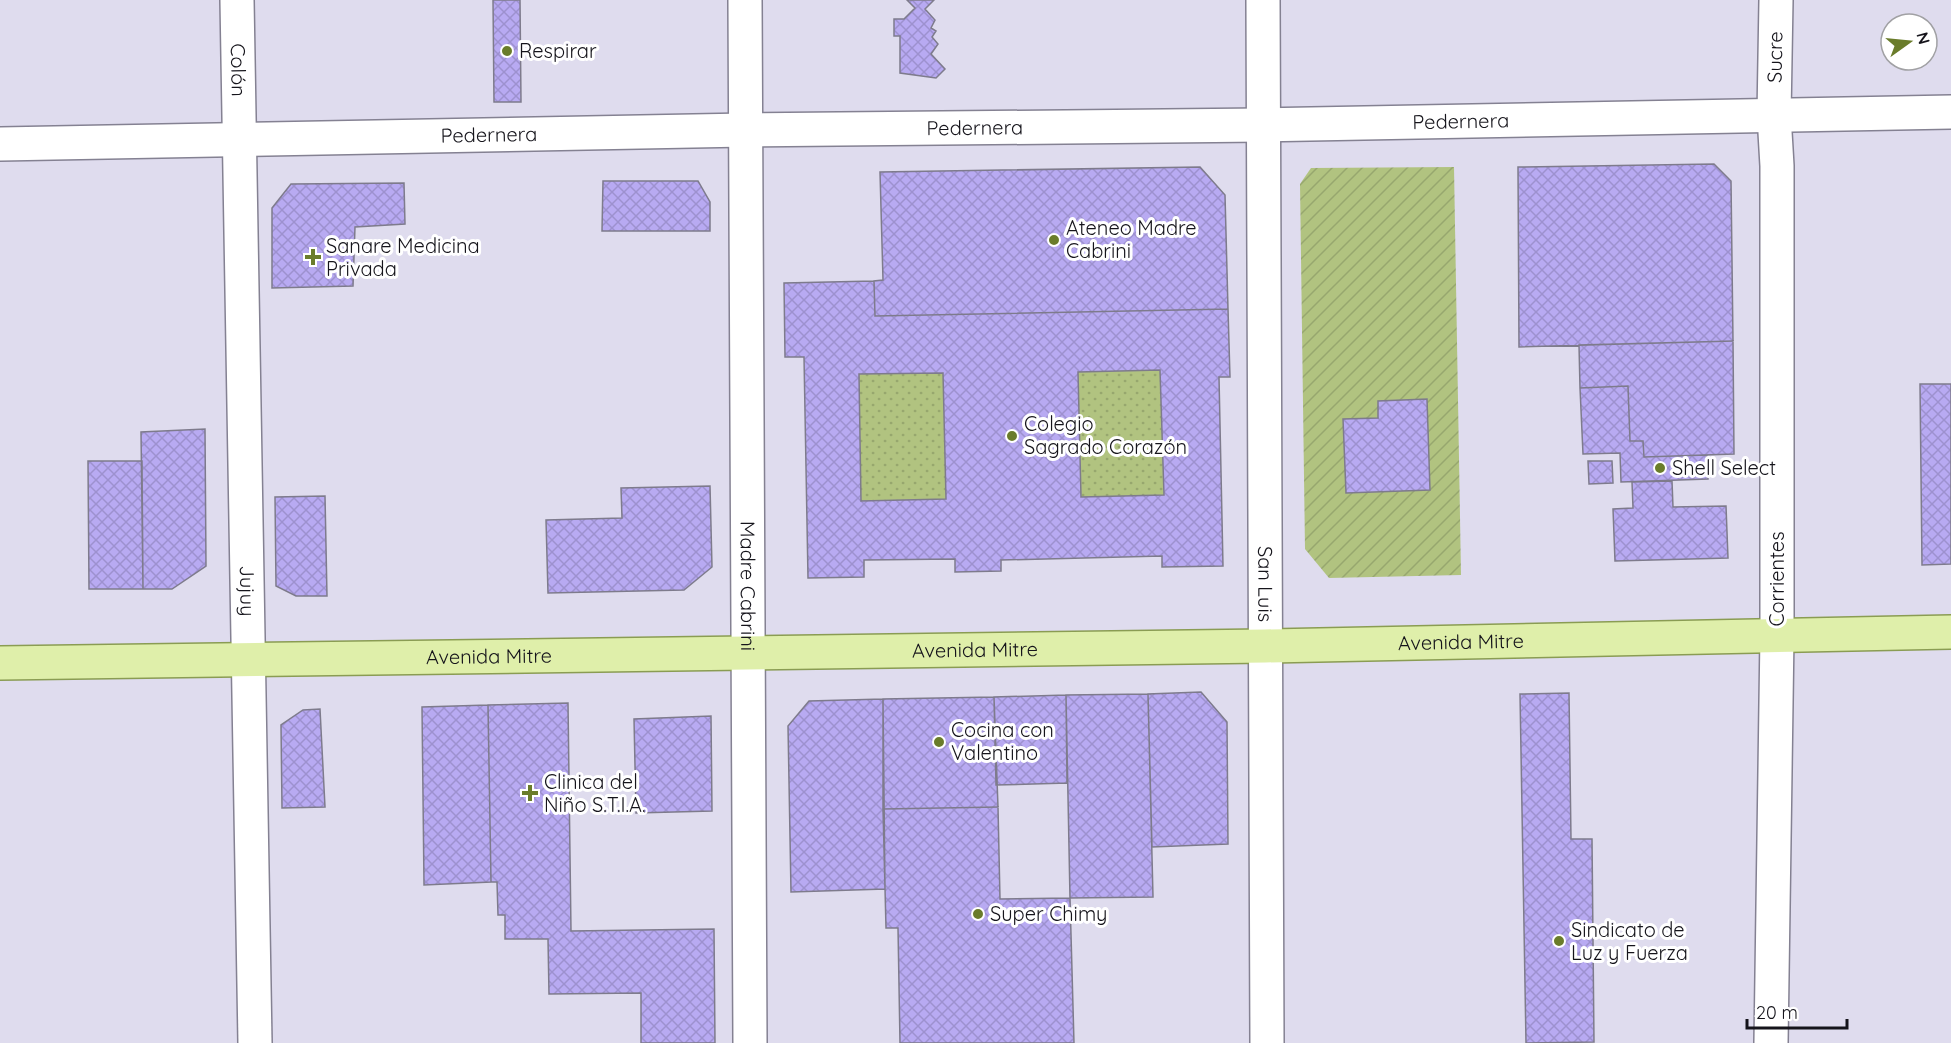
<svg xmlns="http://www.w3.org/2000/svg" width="1951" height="1043" font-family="Quicksand,sans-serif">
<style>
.park{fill:url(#park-dots)}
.garden{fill:url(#garden-furrows)}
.building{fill:url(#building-cross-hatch);stroke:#7e7b8c;stroke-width:1.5;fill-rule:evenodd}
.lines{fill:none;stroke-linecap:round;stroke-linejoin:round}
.minor-casing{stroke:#848192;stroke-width:36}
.major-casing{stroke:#8a9c53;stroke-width:36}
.minor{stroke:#fff;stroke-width:33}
.major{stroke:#dfefaa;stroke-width:33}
.poi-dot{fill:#6a7c2b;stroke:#fff;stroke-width:2}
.labels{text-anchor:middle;stroke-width:6;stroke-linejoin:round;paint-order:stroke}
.poi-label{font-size:20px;fill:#15141b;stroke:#fff;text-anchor:start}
.street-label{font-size:20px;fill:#15141b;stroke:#fff}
</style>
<defs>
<pattern id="park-dots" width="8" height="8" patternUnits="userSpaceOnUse" patternTransform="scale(1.5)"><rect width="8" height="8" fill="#b1c380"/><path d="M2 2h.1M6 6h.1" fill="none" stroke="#97a76e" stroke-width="1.8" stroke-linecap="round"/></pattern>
<pattern id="garden-furrows" width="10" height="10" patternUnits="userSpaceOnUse" patternTransform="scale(1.5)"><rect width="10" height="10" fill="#b1c380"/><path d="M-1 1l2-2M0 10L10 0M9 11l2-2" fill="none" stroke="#97a76e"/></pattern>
<pattern id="building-cross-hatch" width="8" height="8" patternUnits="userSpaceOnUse" patternTransform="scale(1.5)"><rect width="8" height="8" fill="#b8aaf2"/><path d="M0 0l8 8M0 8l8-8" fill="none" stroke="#9d91cf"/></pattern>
</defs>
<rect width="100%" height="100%" fill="#dfdcee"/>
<path class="park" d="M 1160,370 L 1164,495 L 1081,497 L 1078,372 Z
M 943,373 L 946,499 L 861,501 L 859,374 Z"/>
<path class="garden" d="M 1454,167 L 1461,575 L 1329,578 L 1305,549 L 1300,184 L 1311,168 Z"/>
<path class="building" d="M 493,0 L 520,0 L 521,102 L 494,102 Z
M 907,0 L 934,0 L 925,9 L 935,20 L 931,28 L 936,31 L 932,37 L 938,44 L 931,54 L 945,69 L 936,78 L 900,73 L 900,36 L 894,36 L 894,19 L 904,19 L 915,8 Z
M 1714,164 L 1731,181 L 1733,341 L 1519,347 L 1518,167 Z
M 1200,167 L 1225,195 L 1228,309 L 875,316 L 874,281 L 883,280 L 880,172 Z
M 603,181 L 698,181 L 710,202 L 710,231 L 602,231 Z
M 404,183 L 405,224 L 355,227 L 353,286 L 272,288 L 272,208 L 291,184 Z
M 874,281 L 875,316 L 1228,309 L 1230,377 L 1219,377 L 1223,566 L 1162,567 L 1162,556 L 1001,560 L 1001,571 L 955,572 L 955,559 L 864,560 L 864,577 L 808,578 L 804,357 L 785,357 L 784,283 ZM 1160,370 L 1164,495 L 1081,497 L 1078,372 ZM 943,373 L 946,499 L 861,501 L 859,374 Z
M 1733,341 L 1734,454 L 1644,457 L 1643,441 L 1630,441 L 1628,386 L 1580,388 L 1579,345 Z
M 1920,384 L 1951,384 L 1951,564 L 1922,565 Z
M 1628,386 L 1630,441 L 1643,441 L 1644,457 L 1707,455 L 1708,479 L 1621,482 L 1620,453 L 1583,454 L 1580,388 Z
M 1427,399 L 1430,490 L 1346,493 L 1343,419 L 1378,418 L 1378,401 Z
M 205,429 L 206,566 L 172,589 L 143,589 L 141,432 Z
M 88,461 L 142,461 L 143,589 L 89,589 Z
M 1588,461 L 1612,461 L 1613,483 L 1589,484 Z
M 1672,481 L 1673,507 L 1726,506 L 1728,558 L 1615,561 L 1613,509 L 1633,508 L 1632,482 Z
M 710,486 L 712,567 L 684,590 L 548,593 L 546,520 L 622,518 L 621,488 Z
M 325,496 L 327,596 L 296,596 L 276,586 L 275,497 Z
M 1201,692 L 1227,722 L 1228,844 L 1152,847 L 1148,694 Z
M 1569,693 L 1571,839 L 1592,839 L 1594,1042 L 1526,1043 L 1520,694 Z
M 1148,694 L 1153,897 L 1070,898 L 1066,695 Z
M 1066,695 L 1067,783 L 996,785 L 994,697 Z
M 994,697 L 998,807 L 883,809 L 883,699 Z
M 883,699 L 885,889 L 791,892 L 788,726 L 809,701 Z
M 568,703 L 571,931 L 714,929 L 715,1043 L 641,1043 L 641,993 L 549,994 L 548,939 L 505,939 L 505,915 L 498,915 L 497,882 L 491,882 L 488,705 Z
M 488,705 L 491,882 L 424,885 L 422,707 Z
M 320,709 L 325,807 L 282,808 L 281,725 L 303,710 Z
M 711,716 L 712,811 L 636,813 L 634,719 Z
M 998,807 L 1000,899 L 1070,898 L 1074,1043 L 900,1043 L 898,928 L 886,928 L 883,809 Z"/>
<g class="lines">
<g class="minor-casing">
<g id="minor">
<path id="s1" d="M 237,0 L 255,1043"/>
<path id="s2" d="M 745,0 L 750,1043"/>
<path id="s3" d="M 1263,0 L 1267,1043"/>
<path id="s4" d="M 0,144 L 746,130 L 1263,125 L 1951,112"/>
<path id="s5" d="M 1771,1043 L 1777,635 L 1777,166 L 1774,115 L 1776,0"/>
</g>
</g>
<g class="major-casing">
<g id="major">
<path id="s6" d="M 0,663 L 1265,646 L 1951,632"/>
</g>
</g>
<use href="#minor" class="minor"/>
<use href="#major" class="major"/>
</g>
<g class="poi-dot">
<circle cx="507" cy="51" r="6"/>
<circle cx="1054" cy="240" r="6"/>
<path d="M310 248h6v6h6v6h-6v6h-6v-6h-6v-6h6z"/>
<circle cx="1012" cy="436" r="6"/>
<circle cx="1660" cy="468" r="6"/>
<circle cx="939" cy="742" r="6"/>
<path d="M527 784h6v6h6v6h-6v6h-6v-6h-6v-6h6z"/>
<circle cx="978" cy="914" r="6"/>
<circle cx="1559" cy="941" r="6"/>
</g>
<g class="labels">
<g class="poi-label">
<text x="519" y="58">Respirar</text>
<text x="1066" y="235">Ateneo Madre<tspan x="1066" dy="23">Cabrini</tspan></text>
<text x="326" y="253">Sanare Medicina<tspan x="326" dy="23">Privada</tspan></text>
<text x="1024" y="431">Colegio<tspan x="1024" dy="23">Sagrado Corazón</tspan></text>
<text x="1672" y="475">Shell Select</text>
<text x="951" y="737">Cocina con<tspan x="951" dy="23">Valentino</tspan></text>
<text x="544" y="789">Clinica del<tspan x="544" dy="23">Niño S.T.I.A.</tspan></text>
<text x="990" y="921">Super Chimy</text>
<text x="1571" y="937">Sindicato de<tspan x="1571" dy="23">Luz y Fuerza</tspan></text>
</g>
<g class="street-label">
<text dy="7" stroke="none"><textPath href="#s5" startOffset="986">Sucre</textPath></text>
<text dy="7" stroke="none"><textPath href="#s1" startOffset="70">Colón</textPath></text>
<text dy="7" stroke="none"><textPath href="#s4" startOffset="1461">Pedernera</textPath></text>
<text dy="7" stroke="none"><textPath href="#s4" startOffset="975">Pedernera</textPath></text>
<text dy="7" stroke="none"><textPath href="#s4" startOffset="489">Pedernera</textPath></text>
<text transform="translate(1777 579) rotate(-90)" y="7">Corrientes</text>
<text dy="7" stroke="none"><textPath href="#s3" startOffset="584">San Luis</textPath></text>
<text dy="7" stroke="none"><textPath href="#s2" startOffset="586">Madre Cabrini</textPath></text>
<text dy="7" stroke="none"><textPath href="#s1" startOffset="591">Jujuy</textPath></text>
<text dy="7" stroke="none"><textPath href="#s6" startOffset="1461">Avenida Mitre</textPath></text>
<text dy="7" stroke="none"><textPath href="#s6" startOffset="975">Avenida Mitre</textPath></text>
<text dy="7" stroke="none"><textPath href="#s6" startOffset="489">Avenida Mitre</textPath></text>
</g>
</g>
<g transform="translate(1909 42) rotate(75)"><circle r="28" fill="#ffffff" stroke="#a1a1a4" stroke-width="1.5"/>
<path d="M0-4.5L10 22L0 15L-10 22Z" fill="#6a7c2b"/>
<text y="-9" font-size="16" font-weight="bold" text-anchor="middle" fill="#15141b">N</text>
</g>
<path d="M1747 1019v9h100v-9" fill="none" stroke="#15141b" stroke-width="3"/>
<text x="1756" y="1019" font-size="18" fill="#15141b" stroke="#ffffff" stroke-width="4.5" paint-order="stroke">20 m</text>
</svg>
